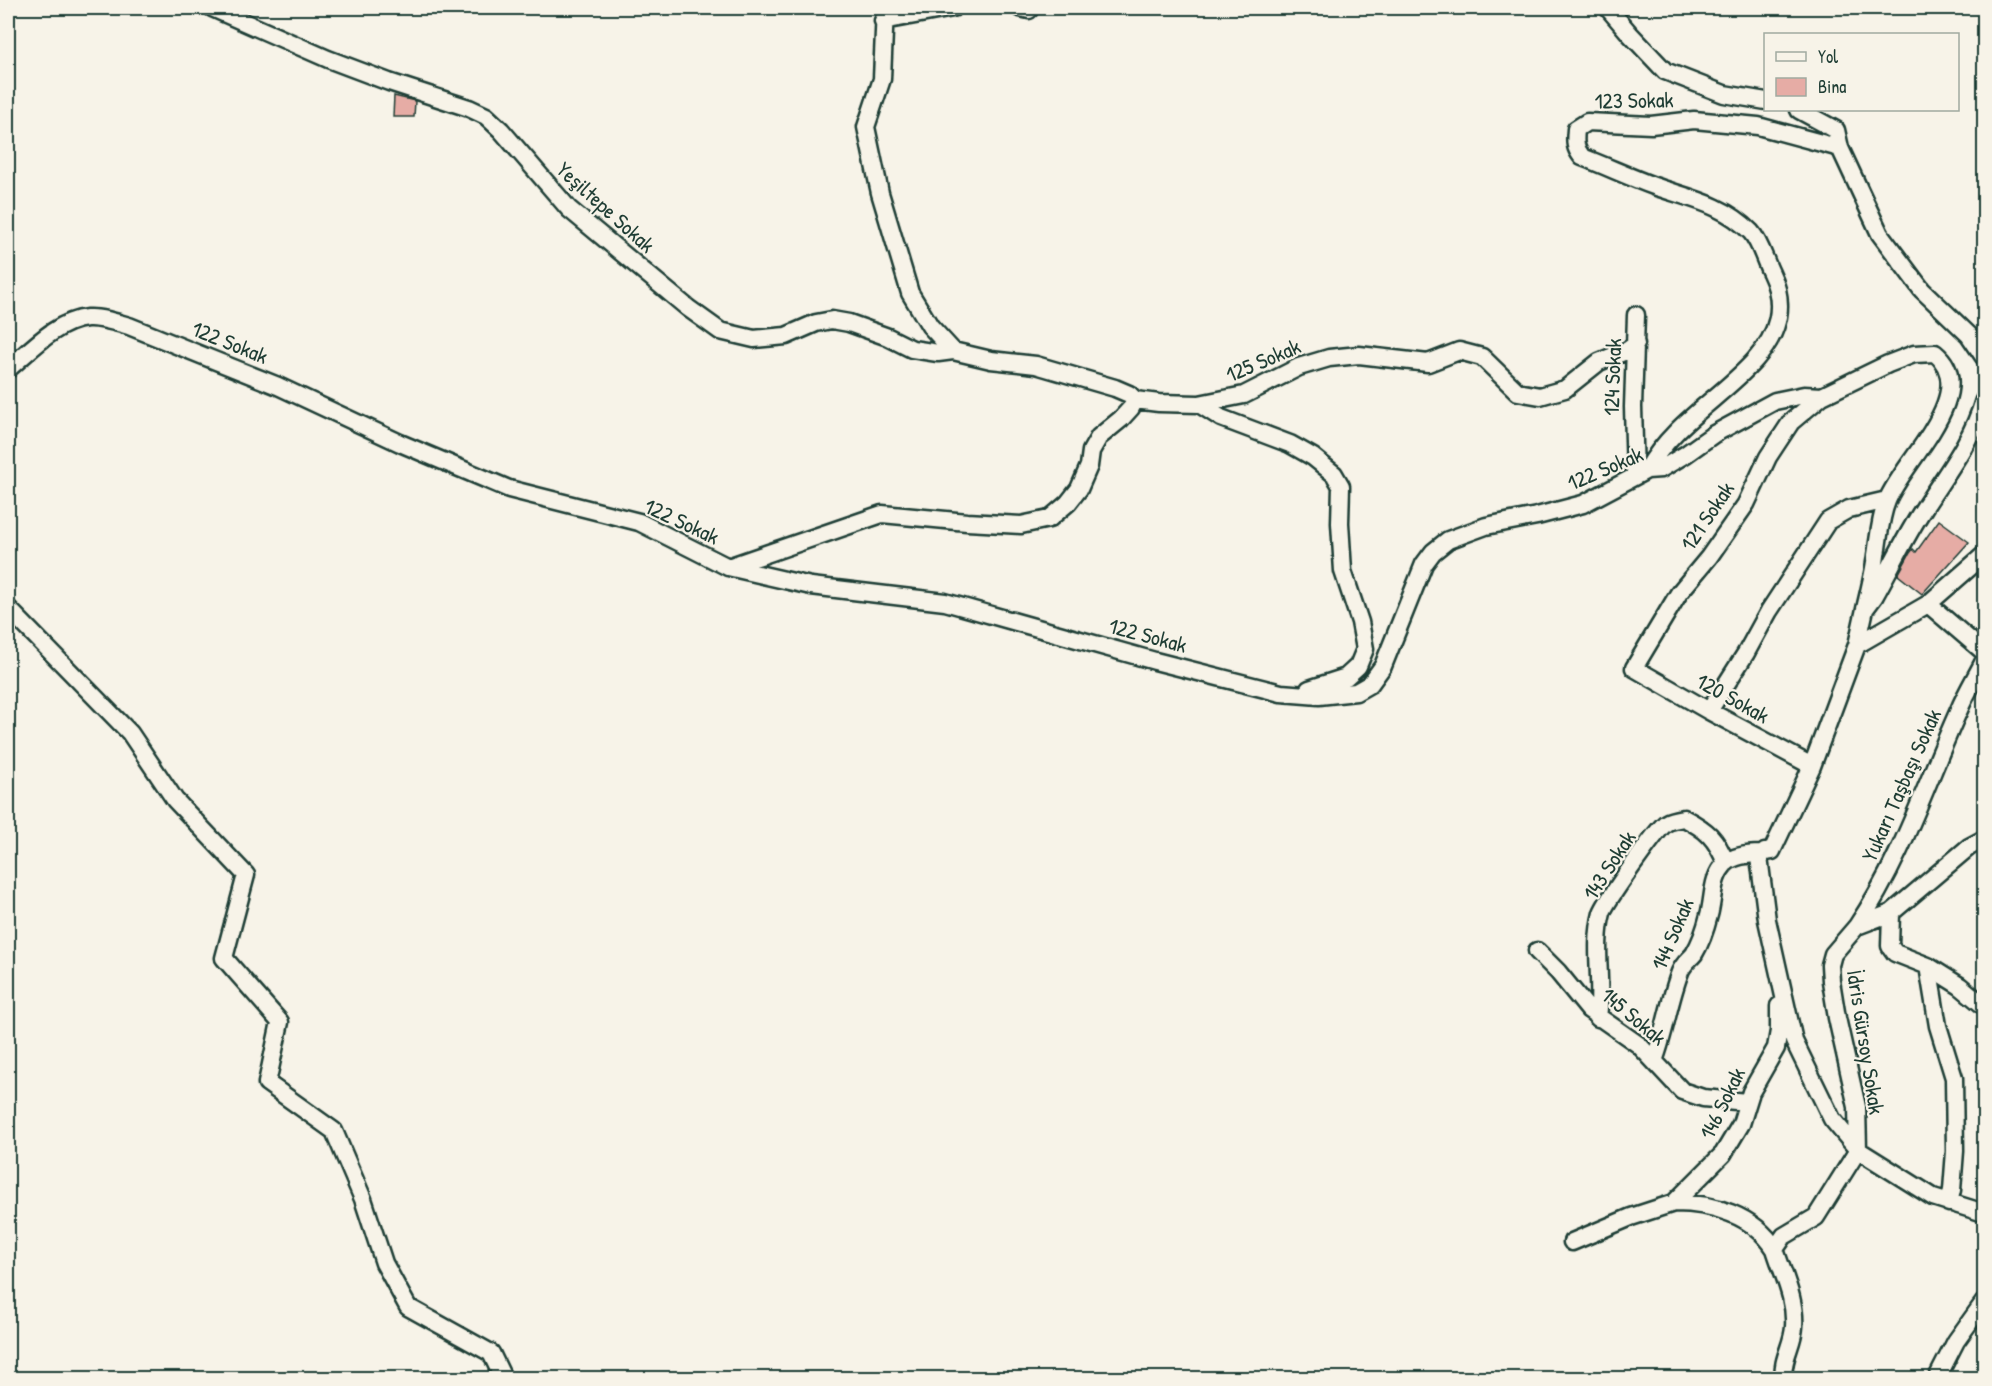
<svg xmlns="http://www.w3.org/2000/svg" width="1992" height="1386" font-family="'Patrick Hand',sans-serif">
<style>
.building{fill:#e6aca5;stroke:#1f3d34;stroke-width:1.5}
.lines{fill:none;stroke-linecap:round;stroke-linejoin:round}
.minor-casing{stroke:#1f3d34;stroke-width:21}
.minor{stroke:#f7f3e8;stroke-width:16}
.labels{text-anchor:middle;stroke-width:4.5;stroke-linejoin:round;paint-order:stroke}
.street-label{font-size:22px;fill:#1f3d34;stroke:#f7f3e8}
</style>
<rect width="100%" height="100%" fill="#f7f3e8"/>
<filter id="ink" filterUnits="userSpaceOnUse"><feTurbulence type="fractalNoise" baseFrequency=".0167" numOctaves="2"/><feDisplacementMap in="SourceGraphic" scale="12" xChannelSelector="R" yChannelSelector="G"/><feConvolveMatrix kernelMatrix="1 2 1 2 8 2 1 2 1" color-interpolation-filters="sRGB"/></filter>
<g filter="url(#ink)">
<path class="building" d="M 394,96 L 415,101 L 414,117 L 393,117 Z
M 1939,520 L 1969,542 L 1922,594 L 1898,575 L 1910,553 L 1913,549 L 1916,552 Z"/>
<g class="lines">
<g class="minor-casing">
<path id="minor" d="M 212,8 L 328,59 L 389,82 L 469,108 L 486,116 L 501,130 L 569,209 L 688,308 L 720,331 L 754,339 L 786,336 L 816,323 L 832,320 L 849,323 L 888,337 L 912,349 L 938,353 L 953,351 L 991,360 L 1036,365 L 1115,388 L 1129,394 L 1135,400
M 885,8 L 882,79 L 866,127 L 880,193 L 910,293 L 930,326 L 953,351
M 1020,8 L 1029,10
M 1608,8 L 1630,34 L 1665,71 L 1724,94 L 1766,101
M 883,21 L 953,8
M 1799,110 L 1836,130 L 1840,148 L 1880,234 L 1922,290 L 1969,335 L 1984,357
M 8,369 C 30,351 56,321 87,318 C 101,317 115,322 129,326 L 278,386 L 400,443 L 509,489 L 639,522 L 728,567 L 811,586 L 945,602 L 1155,661 L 1281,693 L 1319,696 L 1356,692 L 1370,684 L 1383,666 L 1424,564 L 1433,552 L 1448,540 L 1486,526 L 1537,516 L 1583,504 L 1647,470 L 1661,469 L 1686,454 L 1714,434 L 1775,401 L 1804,395 L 1822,396 L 1888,364 L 1914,354 L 1935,353 C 1982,392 1902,462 1887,501 C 1880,518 1879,537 1876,555 C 1874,573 1869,591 1865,609
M 1135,400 L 1159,403 L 1199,404 L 1244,395 L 1299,367 L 1329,358 L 1359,355 L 1428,363 L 1459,351 L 1482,357 L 1518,392 L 1540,396 L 1565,389 L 1599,362 L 1628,350 L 1636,344
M 1984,400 C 1972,441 1947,472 1924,508 C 1905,537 1891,567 1874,597 L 1865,609 L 1857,645 L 1812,766 L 1772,851 L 1765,852 L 1759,857 L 1767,920 L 1794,1041 L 1832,1119 L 1858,1150 L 1933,1197 L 1984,1213
M 1199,404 L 1221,418 L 1290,444 L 1313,457 L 1334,474 L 1341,486 L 1340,523 L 1343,571 L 1360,622 L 1365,649 L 1358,666 L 1346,677 L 1309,689
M 1647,470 C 1672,424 1721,398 1755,360 C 1778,334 1787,306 1771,273 C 1765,261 1760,242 1751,232 C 1724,204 1688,198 1654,186 C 1629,177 1606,166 1582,157 C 1574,147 1575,141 1576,129 L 1587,122 L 1651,125 L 1694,120 L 1758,126 L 1840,148
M 1635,476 L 1633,407 L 1636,315
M 728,567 L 882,514 L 967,522 L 1021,525 L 1049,519 L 1068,503 L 1079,489 L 1089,466 L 1091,451 L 1099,437 L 1121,419 L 1131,408 L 1135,400
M 1928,604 L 1984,652
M 8,608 L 130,733 L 175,800 L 246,875 L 224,958 L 280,1022 L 267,1083 L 334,1131 L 363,1199 L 384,1263 L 408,1307 L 491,1353 L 503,1378
M 1857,645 L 1928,604 L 1984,555
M 1709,711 L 1746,653 L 1769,611 L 1828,521 L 1849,509 L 1887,500
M 1812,766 L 1709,711 L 1634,668 L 1679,593 L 1709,557 L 1746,504 L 1768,457 L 1791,422 L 1822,396
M 1891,913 L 1890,946 L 1895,953 L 1928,966 L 1960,986 L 1984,1006
M 1857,926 C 1902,859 1926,783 1959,710 C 1966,693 1976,677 1984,661
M 1537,951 L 1558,972 L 1589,1010 L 1639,1045 L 1682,1091 L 1703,1098 L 1747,1102
M 1928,966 L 1938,1026 L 1954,1078 L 1955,1151 L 1952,1190 L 1949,1203
M 1598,1018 C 1603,983 1593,948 1602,913 C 1605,903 1657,829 1666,823 C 1671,820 1678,819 1684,818 C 1707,830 1716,838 1726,863
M 1654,1061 C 1665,1032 1669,1001 1680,972 C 1683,964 1689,960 1694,954 C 1700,944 1706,927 1709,915 C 1714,898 1711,877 1726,863 C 1735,855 1749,854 1761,854
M 1674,1203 C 1712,1203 1754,1215 1775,1249
M 1572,1242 L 1631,1217 L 1674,1203 L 1723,1154 L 1741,1124 L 1751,1092 L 1776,1048 L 1779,1031 L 1779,1006
M 1784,1378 C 1781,1360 1793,1345 1794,1327 C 1796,1299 1783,1275 1775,1249 L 1784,1236 L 1816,1217 L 1858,1150 L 1857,1107 L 1837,1018 L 1831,981 L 1830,965 L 1833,954 L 1857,926 L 1891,913 L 1969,847 L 1984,839
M 1937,1378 L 1956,1341 L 1984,1302"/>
</g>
<use href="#minor" class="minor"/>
</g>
</g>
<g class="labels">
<g class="street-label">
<text transform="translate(1634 100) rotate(-1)" y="8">123 Sokak</text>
<text transform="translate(606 207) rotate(42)" y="8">Yeşiltepe Sokak</text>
<text transform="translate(230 342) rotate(22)" y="8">122 Sokak</text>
<text transform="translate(1263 360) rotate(-23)" y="8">125 Sokak</text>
<text transform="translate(1612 377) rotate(-88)" y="8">124 Sokak</text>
<text transform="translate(1605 468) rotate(-23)" y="8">122 Sokak</text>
<text transform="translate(1707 516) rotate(-56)" y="8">121 Sokak</text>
<text transform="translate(682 521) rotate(25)" y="8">122 Sokak</text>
<text transform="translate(1148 635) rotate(15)" y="8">122 Sokak</text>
<text transform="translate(1733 698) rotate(29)" y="8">120 Sokak</text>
<text transform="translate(1901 785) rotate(-66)" y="8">Yukarı Taşbaşı Sokak</text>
<text transform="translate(1609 865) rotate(-57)" y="8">143 Sokak</text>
<text transform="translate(1672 934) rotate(-67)" y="8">144 Sokak</text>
<text transform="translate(1634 1016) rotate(40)" y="8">145 Sokak</text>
<text transform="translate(1866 1042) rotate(81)" y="8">İdris Gürsoy Sokak</text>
<text transform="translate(1722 1103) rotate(-64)" y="8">146 Sokak</text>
</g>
</g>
<rect width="1992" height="1386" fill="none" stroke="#f7f3e8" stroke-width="30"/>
<rect x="15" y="15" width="1962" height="1356" fill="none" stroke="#1f3d34" stroke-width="2" filter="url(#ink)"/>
<rect x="1764" y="33" width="195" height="78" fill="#f7f3e8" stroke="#a1aaa0" stroke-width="1.5"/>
<rect x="1776" y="52" width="30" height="9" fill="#f7f3e8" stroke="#a1aaa0" stroke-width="1.5"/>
<text x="1818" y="63" font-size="18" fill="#1f3d34">Yol</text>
<rect x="1776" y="78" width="30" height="18" fill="#e6aca5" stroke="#a1aaa0" stroke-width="1.5"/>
<text x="1818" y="93" font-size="18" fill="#1f3d34">Bina</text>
</svg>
